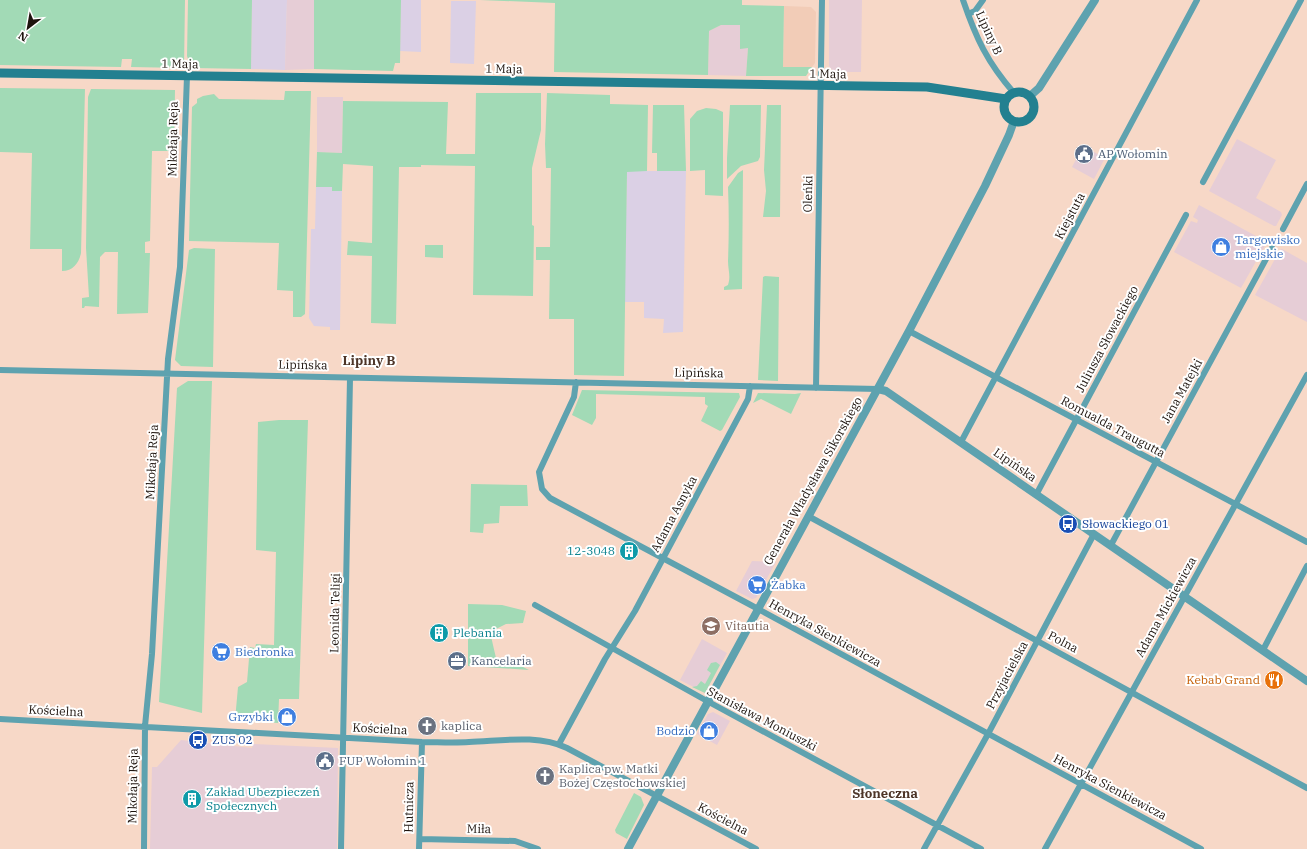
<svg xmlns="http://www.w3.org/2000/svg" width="1307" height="849" font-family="'IBM Plex Serif',serif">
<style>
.commercial{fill:#e6cdd6}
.industrial{fill:#dbd0e5}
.built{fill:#f2ccb7}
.green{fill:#a2dab6}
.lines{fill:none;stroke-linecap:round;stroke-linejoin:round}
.minor{stroke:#5ea2af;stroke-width:6}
.tertiary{stroke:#5ea2af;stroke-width:8}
.secondary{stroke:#238090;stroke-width:9}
.labels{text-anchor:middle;stroke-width:4;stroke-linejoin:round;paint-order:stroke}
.street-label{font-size:12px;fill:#1d130d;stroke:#fff}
.service-label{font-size:12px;fill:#4e5e75;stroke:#fff;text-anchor:start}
.shop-label{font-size:12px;fill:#366cbe;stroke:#fff;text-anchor:start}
.transit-label{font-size:12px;fill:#164399;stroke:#fff;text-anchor:start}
.culture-label{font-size:12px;fill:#0d838f;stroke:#fff;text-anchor:start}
.education-label{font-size:12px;fill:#785e54;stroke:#fff;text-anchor:start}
.food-label{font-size:12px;fill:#c56008;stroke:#fff;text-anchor:end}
.worship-label{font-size:12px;fill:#5b616d;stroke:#fff;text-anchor:start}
.neighbourhood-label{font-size:13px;font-weight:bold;fill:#4d3528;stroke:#fff}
</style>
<rect width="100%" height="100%" fill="#f7d8c7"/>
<path class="commercial" d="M 287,0 L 314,0 L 314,69 L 285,70 Z
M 829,0 L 862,0 L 861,72 L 834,72 L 829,66 Z
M 721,25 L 740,25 L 743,48 L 748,48 L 746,76 L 708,75 L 709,31 Z
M 317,97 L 343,97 L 342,153 L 317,152 Z
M 1237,139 L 1276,160 L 1256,198 L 1281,212 L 1282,215 L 1276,226 L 1274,226 L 1209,191 Z
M 1083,146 L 1105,158 L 1094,179 L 1072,167 Z
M 1199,205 L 1267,242 L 1241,288 L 1174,252 L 1191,221 L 1197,223 L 1198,220 L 1193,217 Z
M 1282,249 L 1307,263 L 1307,322 L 1255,295 L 1280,250 Z
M 752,561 L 776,562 L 756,598 L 752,599 L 736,591 Z
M 702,639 L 727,653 L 705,693 L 680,680 Z
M 713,712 L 730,721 L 717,745 L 697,734 L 708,714 Z
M 181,740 L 252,748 L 253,744 L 338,748 L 337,849 L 150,849 L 152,767 L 157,767 Z"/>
<path class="industrial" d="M 252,0 L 287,0 L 285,70 L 251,69 Z
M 401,0 L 421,0 L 421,52 L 400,51 Z
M 451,1 L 476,1 L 474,64 L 450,63 Z
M 627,171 L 686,171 L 683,332 L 663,333 L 664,319 L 644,318 L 644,302 L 624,302 Z
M 316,187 L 332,187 L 333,191 L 342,191 L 340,330 L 330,330 L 330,327 L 314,326 L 309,318 L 311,229 L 315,229 Z"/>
<path class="built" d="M 784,6 L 811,7 L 816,12 L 815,63 L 812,67 L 783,67 Z"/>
<path class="green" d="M 0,0 L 185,0 L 184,68 L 131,67 L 132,59 L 122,59 L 121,67 L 0,65 Z
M 188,0 L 252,0 L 251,69 L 193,68 L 192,62 L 189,62 L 187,56 Z
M 314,0 L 401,0 L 400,63 L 395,63 L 393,71 L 314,69 Z
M 480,0 L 742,0 L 742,5 L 784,6 L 783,67 L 812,67 L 806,76 L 746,76 L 748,48 L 740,49 L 740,25 L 721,25 L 709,31 L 708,75 L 554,72 L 555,3 Z
M 0,88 L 85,89 L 81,253 C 79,263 73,271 62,271 L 62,249 L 30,249 L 32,153 L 0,152 Z
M 91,89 L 175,90 L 174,151 L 152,151 L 150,241 L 145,242 L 145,253 L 150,253 L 148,313 L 117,314 L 118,252 L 105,252 L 100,257 L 99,307 L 85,306 L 84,308 L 82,308 L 82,298 L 89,297 L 86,248 L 88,97 Z
M 285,91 L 311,91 L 305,314 L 301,317 L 293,317 L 293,291 L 277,290 L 279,243 L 189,241 L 192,107 L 197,103 L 197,99 L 203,96 L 214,94 L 219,99 L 284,100 Z
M 476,93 L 541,93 L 541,130 L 532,168 L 532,225 L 534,226 L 533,296 L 473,295 L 475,166 L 421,165 L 421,167 L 399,167 L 396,324 L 371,323 L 372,256 L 347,255 L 348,241 L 372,243 L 373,166 L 343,164 L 342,191 L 332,191 L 332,187 L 316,187 L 317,152 L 342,153 L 343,101 L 448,102 L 446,154 L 475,154 Z
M 547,93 L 610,95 L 610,104 L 648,105 L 647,171 L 627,172 L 624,376 L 574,375 L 574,319 L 549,319 L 550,260 L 536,260 L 536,247 L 550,247 L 551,168 L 546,168 L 545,144 Z
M 653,105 L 684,105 L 686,171 L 657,171 L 657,153 L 652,153 Z
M 730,105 L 761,105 L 760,157 L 758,161 L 741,166 L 727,179 L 727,158 Z
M 767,105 L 781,105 L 780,217 L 763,217 L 766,191 L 764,170 Z
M 706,108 L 716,109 L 723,112 L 723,196 L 705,195 L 705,170 L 690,171 L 690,119 L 697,111 Z
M 743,170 L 742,289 L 724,290 L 724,287 L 728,285 C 731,276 728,270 728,261 C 729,236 729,212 728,187 L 738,173 Z
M 425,245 L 443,245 L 443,258 L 425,257 Z
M 194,248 L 215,249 L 213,367 L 181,366 L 175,360 L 189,250 Z
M 765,276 L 779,277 L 778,381 L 758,380 L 763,277 Z
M 188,381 L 212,381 L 202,713 L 159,702 L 177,388 Z
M 582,390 L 739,393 L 740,397 L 722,430 L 720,431 L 701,421 L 708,406 L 705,404 L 705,397 L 596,394 L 596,418 L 592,425 L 572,415 Z
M 758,393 L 795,394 L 801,393 L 791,414 L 761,399 L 753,403 Z
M 279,420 L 308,420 L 299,699 L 279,699 L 278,723 L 235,720 L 238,687 L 247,682 L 250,647 L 255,648 L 256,644 L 274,645 L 276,552 L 256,550 L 258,422 Z
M 471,484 L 527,485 L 528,506 L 500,506 L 499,523 L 484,524 L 483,533 L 470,532 Z
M 468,604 L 502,605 L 526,611 L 523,623 L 506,624 L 490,632 L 496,658 L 507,659 L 529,670 L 468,666 Z
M 716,662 L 720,665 L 705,693 L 692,687 L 697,686 L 701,681 L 705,684 L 711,673 L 707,670 L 711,663 Z
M 634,793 L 641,797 L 644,805 L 627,839 L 616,833 L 615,830 Z"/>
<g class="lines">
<path class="minor" d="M 963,0 C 976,38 987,62 1014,93
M 968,14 L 975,11 L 983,0
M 1203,182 L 1301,0
M 1283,229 L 1307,184
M 909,331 L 1307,542
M 0,370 L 878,389
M 576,382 L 574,397 L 539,472 L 542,489 L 550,498 L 747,603 L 1201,849
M 816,388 L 822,0
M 961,442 L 1197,0
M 1036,495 L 1186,215
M 808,516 L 1307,788
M 1111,545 L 1272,248
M 535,605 L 707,701 L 981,849
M 1263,650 L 1307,566
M 0,719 L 422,742 C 437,742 453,743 469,742 C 501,741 537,734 567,748 L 756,849
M 559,744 L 605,659 L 635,611 L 748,399 L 750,386
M 420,839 L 515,841 L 538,849
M 144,849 L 145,726 L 152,654 L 168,359 L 180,267 L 187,76
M 341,849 L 350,378
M 419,849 L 422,742
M 924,849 L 988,734 L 1094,534
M 1045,849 L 1307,375"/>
<path class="tertiary" d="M 1030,96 L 1039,88 L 1095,0
M 878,389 L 886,391 L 1307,681
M 628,849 L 909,331 L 985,186 L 1009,135 L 1014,121"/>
<path class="secondary" d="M 0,73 L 927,87 L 1006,99
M1004 107a15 15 0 1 1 30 0a15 15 0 1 1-30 0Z"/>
</g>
<defs>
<g id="civic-disc" transform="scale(1)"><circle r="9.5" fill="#5c6f8a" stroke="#fff"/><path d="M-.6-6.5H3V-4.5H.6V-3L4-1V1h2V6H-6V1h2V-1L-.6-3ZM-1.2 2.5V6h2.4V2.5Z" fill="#fff"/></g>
<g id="shop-disc" transform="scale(1)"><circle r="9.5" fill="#3f7fe0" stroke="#fff"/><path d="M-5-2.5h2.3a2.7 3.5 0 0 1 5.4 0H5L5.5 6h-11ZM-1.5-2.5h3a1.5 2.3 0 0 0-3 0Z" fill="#fff"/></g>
<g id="bus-disc" transform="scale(1)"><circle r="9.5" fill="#1a4fb4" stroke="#fff"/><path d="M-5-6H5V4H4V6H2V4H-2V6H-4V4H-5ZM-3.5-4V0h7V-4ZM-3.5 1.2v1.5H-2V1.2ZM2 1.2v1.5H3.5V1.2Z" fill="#fff"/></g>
<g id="building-disc" transform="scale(1)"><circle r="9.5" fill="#0f9aa8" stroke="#fff"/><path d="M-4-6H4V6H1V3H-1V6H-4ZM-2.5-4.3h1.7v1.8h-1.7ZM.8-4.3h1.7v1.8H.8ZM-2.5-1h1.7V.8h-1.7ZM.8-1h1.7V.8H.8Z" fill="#fff"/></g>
<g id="supermarket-disc" transform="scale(1)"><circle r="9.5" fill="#3f7fe0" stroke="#fff"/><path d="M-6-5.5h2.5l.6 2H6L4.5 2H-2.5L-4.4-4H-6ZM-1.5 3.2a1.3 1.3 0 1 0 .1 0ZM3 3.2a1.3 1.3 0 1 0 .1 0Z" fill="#fff"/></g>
<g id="school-disc" transform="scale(1)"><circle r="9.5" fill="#8d6e63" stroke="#fff"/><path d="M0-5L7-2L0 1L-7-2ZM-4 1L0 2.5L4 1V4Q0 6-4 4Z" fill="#fff"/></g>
<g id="office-disc" transform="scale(1)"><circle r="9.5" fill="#5c6f8a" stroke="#fff"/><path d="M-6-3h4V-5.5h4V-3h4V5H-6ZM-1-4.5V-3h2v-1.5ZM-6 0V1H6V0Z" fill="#fff"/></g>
<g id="restaurant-disc" transform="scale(1)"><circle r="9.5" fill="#e8710a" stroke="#fff"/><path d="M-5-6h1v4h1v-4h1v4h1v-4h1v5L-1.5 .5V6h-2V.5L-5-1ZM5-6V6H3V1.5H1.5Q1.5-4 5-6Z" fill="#fff"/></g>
<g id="church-disc" transform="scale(1)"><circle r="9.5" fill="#6b7280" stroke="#fff"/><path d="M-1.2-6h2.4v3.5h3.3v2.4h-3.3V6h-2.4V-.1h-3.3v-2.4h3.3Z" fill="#fff"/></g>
</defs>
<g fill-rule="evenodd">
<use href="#civic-disc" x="1084" y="154"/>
<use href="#shop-disc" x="1221" y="247"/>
<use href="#bus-disc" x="1068" y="524"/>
<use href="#building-disc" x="629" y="551"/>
<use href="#supermarket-disc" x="757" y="585"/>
<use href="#school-disc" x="711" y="626"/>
<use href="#building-disc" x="439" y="633"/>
<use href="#supermarket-disc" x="221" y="652"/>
<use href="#office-disc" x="457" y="661"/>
<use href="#restaurant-disc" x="1274" y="680"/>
<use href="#shop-disc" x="287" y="717"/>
<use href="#church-disc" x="427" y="726"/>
<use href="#shop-disc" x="709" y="731"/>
<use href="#bus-disc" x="198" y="740"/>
<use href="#civic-disc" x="325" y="761"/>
<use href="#church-disc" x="545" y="776"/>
<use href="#building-disc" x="192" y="799"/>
</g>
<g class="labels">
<g class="street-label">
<text transform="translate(989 33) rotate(65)" y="4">Lipiny B</text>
<text transform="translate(180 64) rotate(1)" y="4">1 Maja</text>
<text transform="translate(504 69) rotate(1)" y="4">1 Maja</text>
<text transform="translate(828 74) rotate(1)" y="4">1 Maja</text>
<text transform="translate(173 139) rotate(-89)" y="4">Mikołaja Reja</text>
<text transform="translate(808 194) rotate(-89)" y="4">Oleńki</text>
<text transform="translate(1070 216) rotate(-62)" y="4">Kiejstuta</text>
<text transform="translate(1107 339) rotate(-62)" y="4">Juliusza Słowackiego</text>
<text transform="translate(303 365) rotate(1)" y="4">Lipińska</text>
<text transform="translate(699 373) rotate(1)" y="4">Lipińska</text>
<text transform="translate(1182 391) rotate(-61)" y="4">Jana Matejki</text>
<text transform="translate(1113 427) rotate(28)" y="4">Romualda Traugutta</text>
<text transform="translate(152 462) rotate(-87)" y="4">Mikołaja Reja</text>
<text transform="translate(1015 465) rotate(35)" y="4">Lipińska</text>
<text transform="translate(813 481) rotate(-61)" y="4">Generała Władysława Sikorskiego</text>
<text transform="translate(674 514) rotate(-62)" y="4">Adama Asnyka</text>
<text transform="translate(1166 607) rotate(-61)" y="4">Adama Mickiewicza</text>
<text transform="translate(335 613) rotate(-89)" y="4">Leonida Teligi</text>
<text transform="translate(825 633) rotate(29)" y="4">Henryka Sienkiewicza</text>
<text transform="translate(1063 642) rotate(28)" y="4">Polna</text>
<text transform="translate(1007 675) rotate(-62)" y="4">Przyjacielska</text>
<text transform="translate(56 711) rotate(3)" y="4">Kościelna</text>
<text transform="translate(762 719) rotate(28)" y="4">Stanisława Moniuszki</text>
<text transform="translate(380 729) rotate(3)" y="4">Kościelna</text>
<text transform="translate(133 786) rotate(-89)" y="4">Mikołaja Reja</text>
<text transform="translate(1110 787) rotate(28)" y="4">Henryka Sienkiewicza</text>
<text transform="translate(409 807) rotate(-89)" y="4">Hutnicza</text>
<text transform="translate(723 819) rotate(28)" y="4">Kościelna</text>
<text transform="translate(479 829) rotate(1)" y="4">Miła</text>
</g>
<g class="service-label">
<text x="1098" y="158">AP Wołomin</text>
<text x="471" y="665">Kancelaria</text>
<text x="339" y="765">FUP Wołomin 1</text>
</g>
<g class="shop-label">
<text x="1235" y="244">Targowisko<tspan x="1235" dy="14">miejskie</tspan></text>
<text x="771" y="589">Żabka</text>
<text x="235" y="656">Biedronka</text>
<text x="273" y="721" text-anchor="end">Grzybki</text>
<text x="695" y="735" text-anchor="end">Bodzio</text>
</g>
<g class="transit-label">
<text x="1082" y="528">Słowackiego 01</text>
<text x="212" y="744">ZUS 02</text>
</g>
<g class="culture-label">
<text x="615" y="555" text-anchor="end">12-3048</text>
<text x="453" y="637">Plebania</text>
<text x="206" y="796">Zakład Ubezpieczeń<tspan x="206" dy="14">Społecznych</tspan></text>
</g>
<g class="education-label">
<text x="725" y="630">Vitautia</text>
</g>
<g class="food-label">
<text x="1260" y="684">Kebab Grand</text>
</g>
<g class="worship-label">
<text x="441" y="730">kaplica</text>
<text x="559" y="773">Kaplica pw. Matki<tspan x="559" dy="14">Bożej Częstochowskiej</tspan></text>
</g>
<g class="neighbourhood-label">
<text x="369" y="365">Lipiny B</text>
<text x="885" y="798">Słoneczna</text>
</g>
</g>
<g transform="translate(28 28) rotate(211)" stroke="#ffffff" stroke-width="3" paint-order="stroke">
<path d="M0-3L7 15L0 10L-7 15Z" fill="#1d130d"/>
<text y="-6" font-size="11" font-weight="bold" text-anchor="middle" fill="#1d130d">N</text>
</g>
</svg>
